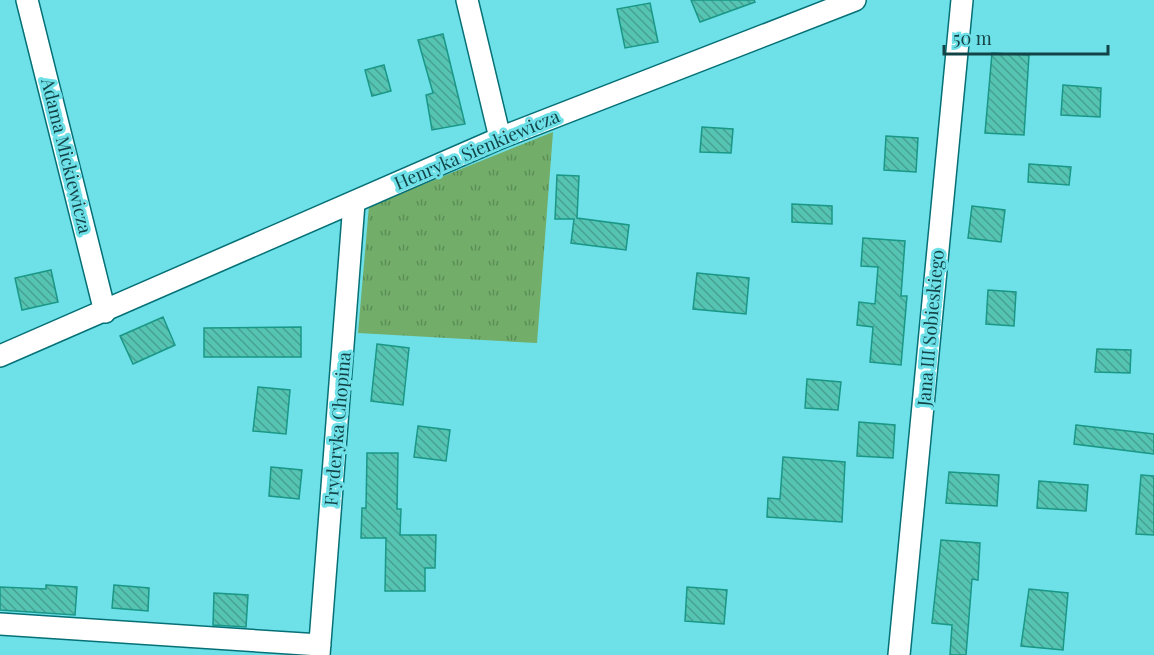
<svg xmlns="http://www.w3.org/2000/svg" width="1154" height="655" font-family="'Playfair Display',serif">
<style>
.grass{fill:url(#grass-tufts)}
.building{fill:url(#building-back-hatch);stroke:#1a9786;stroke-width:1.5}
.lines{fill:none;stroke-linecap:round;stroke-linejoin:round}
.minor-casing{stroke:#057076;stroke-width:24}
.minor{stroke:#fff;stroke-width:21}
.labels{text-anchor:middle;stroke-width:6;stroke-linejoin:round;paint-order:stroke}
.street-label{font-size:18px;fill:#124447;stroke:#6ee0e7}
</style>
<defs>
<pattern id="grass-tufts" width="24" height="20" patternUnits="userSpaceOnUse" patternTransform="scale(1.5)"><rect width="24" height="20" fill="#72ad69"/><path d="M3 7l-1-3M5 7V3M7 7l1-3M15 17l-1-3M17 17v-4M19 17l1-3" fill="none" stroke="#5c8e58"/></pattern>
<pattern id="building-back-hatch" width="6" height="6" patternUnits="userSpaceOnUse" patternTransform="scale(1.5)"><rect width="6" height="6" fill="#56c4b3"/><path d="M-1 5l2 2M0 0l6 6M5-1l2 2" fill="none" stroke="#46a193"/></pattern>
</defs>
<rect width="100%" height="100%" fill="#6ee0e7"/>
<path class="grass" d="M 553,132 L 537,343 L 358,333 L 369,206 Z"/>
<path class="building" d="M 691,0 L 754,0 L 755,2 L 700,22 Z
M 650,3 L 658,42 L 625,48 L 617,9 Z
M 443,34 L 465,124 L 432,130 L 426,95 L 433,93 L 418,40 Z
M 992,53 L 1029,55 L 1024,135 L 985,133 Z
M 384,65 L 391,91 L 372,96 L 365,70 Z
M 1063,85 L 1101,88 L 1100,117 L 1061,115 Z
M 702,127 L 733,129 L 731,153 L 700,152 Z
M 886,136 L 918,138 L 916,172 L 884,170 Z
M 1029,164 L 1071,167 L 1069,185 L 1028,182 Z
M 557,175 L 579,176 L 577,218 L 629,225 L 626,250 L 571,243 L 574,219 L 555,219 Z
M 792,204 L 832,206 L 832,224 L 792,222 Z
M 972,206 L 1005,210 L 1001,242 L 968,238 Z
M 863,238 L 905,241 L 901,296 L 907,296 L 901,365 L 870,362 L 873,327 L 857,325 L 859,302 L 875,304 L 878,267 L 861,266 Z
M 51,270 L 58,302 L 22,310 L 15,278 Z
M 697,273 L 749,278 L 746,314 L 693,309 Z
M 988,290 L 1016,292 L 1014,326 L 986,324 Z
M 163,317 L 175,345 L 133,364 L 120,336 Z
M 301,327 L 301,357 L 204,357 L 204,328 Z
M 377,344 L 409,348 L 403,405 L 371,401 Z
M 1097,349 L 1131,350 L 1130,373 L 1095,372 Z
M 807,379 L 841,382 L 838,410 L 805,408 Z
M 258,387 L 290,390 L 286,434 L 253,431 Z
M 859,422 L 895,425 L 893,458 L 857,456 Z
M 1076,425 L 1154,434 L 1154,454 L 1074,444 Z
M 418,426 L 450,430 L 446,461 L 414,457 Z
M 367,453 L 398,453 L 397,509 L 401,509 L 400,535 L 436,535 L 435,568 L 425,568 L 425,591 L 385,591 L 386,538 L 361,538 L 362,508 L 366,508 Z
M 783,457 L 845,462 L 842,522 L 767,517 L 768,498 L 780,499 Z
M 271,467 L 302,470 L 299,499 L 269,496 Z
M 949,472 L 999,475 L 997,506 L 946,503 Z
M 1141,475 L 1154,476 L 1154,535 L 1136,534 Z
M 1039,481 L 1088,485 L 1086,511 L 1037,508 Z
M 941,540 L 980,543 L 978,580 L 972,579 L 966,655 L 950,655 L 952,625 L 932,623 Z
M 46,585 L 77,587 L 75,615 L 0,610 L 0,587 L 46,589 Z
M 114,585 L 149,588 L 148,611 L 112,608 Z
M 687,587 L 727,590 L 724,624 L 685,621 Z
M 1029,589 L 1068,593 L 1063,650 L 1021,646 Z
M 214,593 L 248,595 L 246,627 L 213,625 Z"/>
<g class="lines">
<g class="minor-casing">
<path id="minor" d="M 27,0 L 105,312
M 467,0 L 500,138
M 0,356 L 500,138 L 855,0
M 0,624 L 320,645
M 319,655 L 354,203
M 899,655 L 962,0"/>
</g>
<use href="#minor" class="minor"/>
</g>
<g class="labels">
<g class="street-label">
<text transform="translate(477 150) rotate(-23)" y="6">Henryka Sienkiewicza</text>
<text transform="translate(66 156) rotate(76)" y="6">Adama Mickiewicza</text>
<text transform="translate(931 328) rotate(-85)" y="6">Jana III Sobieskiego</text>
<text transform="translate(338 429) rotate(-85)" y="6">Fryderyka Chopina</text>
</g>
</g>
<path d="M944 45v9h164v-9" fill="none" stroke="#124447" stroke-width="3"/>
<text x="953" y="45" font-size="18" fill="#124447" stroke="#6ee0e7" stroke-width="4.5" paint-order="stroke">50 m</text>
</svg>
